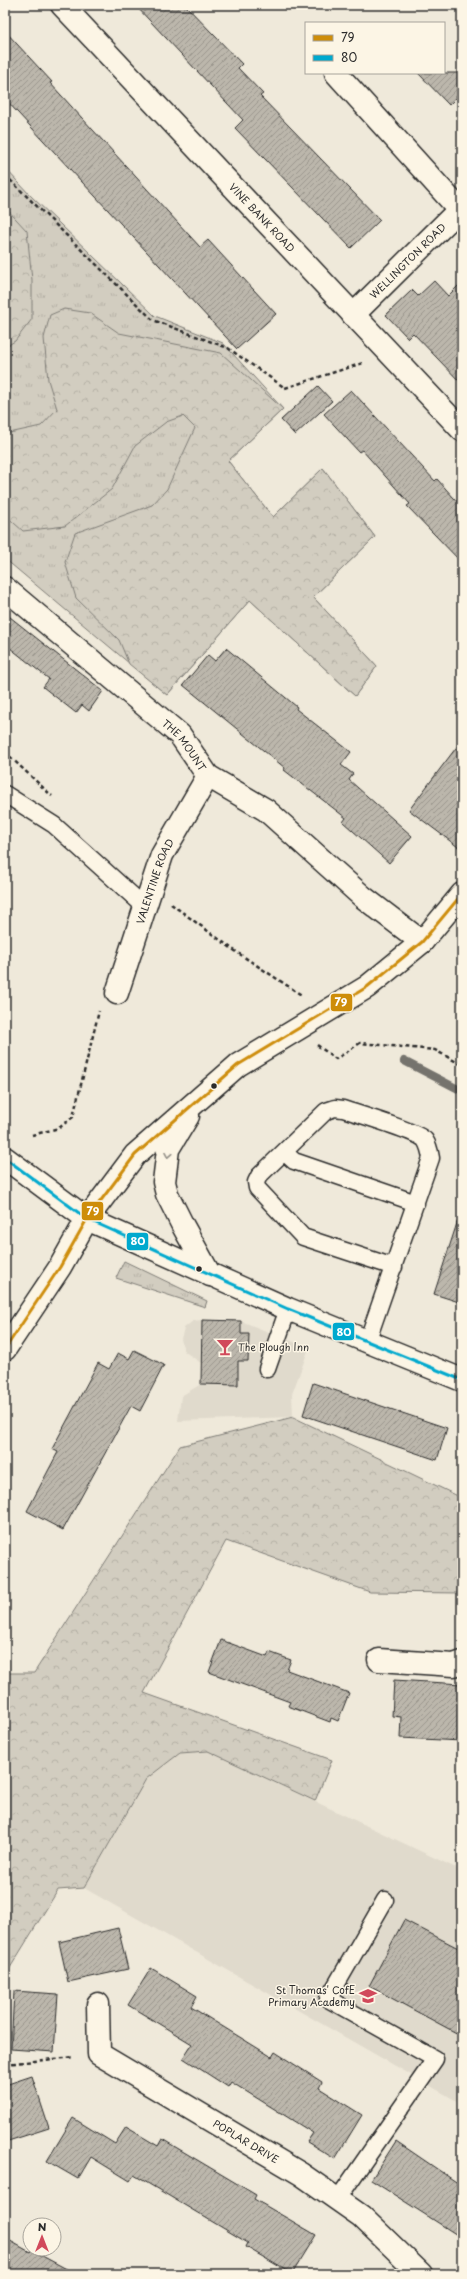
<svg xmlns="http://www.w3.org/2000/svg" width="467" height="2279" font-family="'Playpen Sans',sans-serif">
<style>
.built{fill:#e0dacc}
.grass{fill:url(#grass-tufts);stroke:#7e7c76}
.forest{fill:url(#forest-crowns);stroke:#7e7c76}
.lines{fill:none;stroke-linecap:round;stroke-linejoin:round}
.stream{stroke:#75736d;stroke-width:8}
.building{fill:url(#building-hatch);stroke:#2b2b2b}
.lane-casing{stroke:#2b2b2b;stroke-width:19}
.street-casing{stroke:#2b2b2b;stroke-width:25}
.secondary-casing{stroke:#2b2b2b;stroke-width:25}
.primary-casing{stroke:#2b2b2b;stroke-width:25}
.path{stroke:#2b2b2b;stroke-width:2.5;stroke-dasharray:4 3;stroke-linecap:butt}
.lane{stroke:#fcf5e5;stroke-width:16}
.street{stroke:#fcf5e5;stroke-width:22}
.secondary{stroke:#fcf5e5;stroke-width:22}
.primary{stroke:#fcf5e5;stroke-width:22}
.bus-1-casing{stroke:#fcf5e5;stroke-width:6}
.bus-2-casing{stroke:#fcf5e5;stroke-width:6}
.bus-1{stroke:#ce8d09;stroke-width:3}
.bus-2{stroke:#00a9ce;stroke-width:3}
.oneway{stroke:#949088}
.bus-dot{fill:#2b2b2b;stroke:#fcf5e5;stroke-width:1.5}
.labels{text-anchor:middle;stroke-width:3;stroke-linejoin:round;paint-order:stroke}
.street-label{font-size:10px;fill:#2b2b2b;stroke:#fcf5e5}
.poi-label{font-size:10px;fill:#2b2b2b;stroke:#fcf5e5;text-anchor:start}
.line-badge{stroke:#fcf5e5;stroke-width:1.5}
.badge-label{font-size:11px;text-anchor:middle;font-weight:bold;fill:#fff}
</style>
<defs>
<pattern id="grass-tufts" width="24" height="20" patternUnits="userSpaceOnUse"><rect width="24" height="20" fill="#d2cdc0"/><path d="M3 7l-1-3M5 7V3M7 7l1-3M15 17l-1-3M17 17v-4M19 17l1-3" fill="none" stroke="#b4b0a5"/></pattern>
<pattern id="forest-crowns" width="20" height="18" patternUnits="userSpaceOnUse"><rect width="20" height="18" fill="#d2cdc0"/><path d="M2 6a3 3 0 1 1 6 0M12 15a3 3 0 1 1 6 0" fill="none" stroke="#b4b0a5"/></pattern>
<pattern id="building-hatch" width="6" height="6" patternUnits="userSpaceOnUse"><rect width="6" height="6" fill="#bcb7ac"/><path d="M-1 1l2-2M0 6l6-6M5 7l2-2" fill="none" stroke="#99958c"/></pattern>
</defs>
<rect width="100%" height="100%" fill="#efe9da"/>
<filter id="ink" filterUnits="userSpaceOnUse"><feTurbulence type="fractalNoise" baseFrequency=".025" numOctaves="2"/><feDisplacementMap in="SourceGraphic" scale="8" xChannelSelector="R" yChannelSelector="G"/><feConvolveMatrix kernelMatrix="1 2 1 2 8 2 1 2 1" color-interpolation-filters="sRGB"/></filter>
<g filter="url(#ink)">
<path class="built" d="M 202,1320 L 241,1321 L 309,1348 L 292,1394 L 293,1417 L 178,1421 L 181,1396 L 201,1384 L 201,1363 L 184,1351 L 181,1339 L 184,1328 L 193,1321 Z
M 208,1751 L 454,1867 L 462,1868 L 462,2104 L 84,1888 L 146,1779 L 180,1753 Z"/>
<path class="grass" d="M 5,168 L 30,195 L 155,316 L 223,343 L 283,409 L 228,461 L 273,517 L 323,468 L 375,537 L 313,597 L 377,666 L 355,696 L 250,600 L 167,695 L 5,559 Z
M 124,1261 L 207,1301 L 205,1307 L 116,1278 Z"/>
<path class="forest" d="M 5,207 L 27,231 L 32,280 L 32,319 L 15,341 L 5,347 Z
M 64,309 L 90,313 L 119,333 L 221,353 L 283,409 L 228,461 L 273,517 L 323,468 L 375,537 L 313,597 L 377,666 L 355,696 L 250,600 L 167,695 L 129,664 L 119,640 L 76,598 L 65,562 L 75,533 L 152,505 L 167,489 L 195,428 L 183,416 L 166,422 L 135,446 L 112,489 L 65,526 L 23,531 L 5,515 L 5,434 L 41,426 L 57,409 L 48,380 L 44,338 L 50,315 Z
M 293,1417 L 462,1498 L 462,1593 L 370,1592 L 226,1541 L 144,1693 L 332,1760 L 315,1801 L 208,1751 L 180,1753 L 146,1779 L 84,1888 L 58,1890 L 5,1976 L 5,1673 L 34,1673 L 180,1446 Z"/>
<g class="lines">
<path class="stream" d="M 404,1061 L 462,1091"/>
</g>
<path class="building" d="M 135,5 L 185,5 L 242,64 L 238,68 L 263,94 L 260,96 L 380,220 L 351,248 L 235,128 L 243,120 Z
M 5,31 L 52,82 L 50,83 L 200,247 L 208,240 L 276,314 L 237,349 L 5,99 Z
M 418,73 L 462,73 L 462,92 L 449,105 Z
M 434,281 L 448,296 L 462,282 L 462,384 L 413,333 L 408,338 L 386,315 L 412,290 L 418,296 Z
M 318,386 L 332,401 L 295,435 L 281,420 Z
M 351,390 L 435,481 L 437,479 L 462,507 L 462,563 L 407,506 L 410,504 L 362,450 L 359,452 L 324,414 Z
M 5,613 L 103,691 L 89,711 L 82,705 L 76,713 L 43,687 L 49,679 L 5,644 Z
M 226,648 L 297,707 L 296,709 L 351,752 L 341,765 L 353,774 L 349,780 L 412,836 L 389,863 L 343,822 L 346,818 L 284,770 L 285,768 L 183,685 L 208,655 L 215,661 Z
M 462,740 L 462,850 L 409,810 Z
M 458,1220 L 462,1221 L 462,1303 L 434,1294 Z
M 202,1320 L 241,1321 L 241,1334 L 249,1334 L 248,1361 L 238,1361 L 238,1385 L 201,1384 Z
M 134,1350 L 164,1365 L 140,1411 L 131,1406 L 63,1530 L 27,1511 L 58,1452 L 52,1449 L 98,1363 L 109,1369 L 118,1353 L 129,1359 Z
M 313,1383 L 447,1428 L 437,1460 L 303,1415 Z
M 221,1640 L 267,1657 L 269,1652 L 291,1660 L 287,1670 L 349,1693 L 338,1721 L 331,1718 L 330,1722 L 288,1706 L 290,1702 L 209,1672 Z
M 394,1680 L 462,1684 L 462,1741 L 400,1738 L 401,1717 L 392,1716 Z
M 404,1920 L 462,1950 L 462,2036 L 369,1986 Z
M 118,1928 L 128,1969 L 68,1982 L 59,1942 Z
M 151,1968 L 197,1996 L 191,2007 L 272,2057 L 275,2052 L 322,2082 L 319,2088 L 362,2115 L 335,2159 L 307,2142 L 313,2133 L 231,2082 L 228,2087 L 183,2058 L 192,2044 L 128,2005 Z
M 14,1991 L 58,1994 L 54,2052 L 11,2049 Z
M 32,2076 L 49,2128 L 5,2142 L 5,2085 Z
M 73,2118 L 115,2144 L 126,2127 L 158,2146 L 162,2139 L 256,2195 L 254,2199 L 316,2235 L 292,2274 L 246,2247 L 248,2243 L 134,2175 L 130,2181 L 91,2157 L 78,2179 L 47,2161 Z
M 396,2141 L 462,2186 L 462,2238 L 371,2180 Z
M 5,2238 L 30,2252 L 31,2250 L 76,2274 L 5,2274 Z"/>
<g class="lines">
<g class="lane-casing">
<path id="lane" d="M 5,794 L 54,825 L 144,906
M 284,1152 L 294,1161 L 416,1203
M 367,1342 L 431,1158 C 430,1152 429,1146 425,1140 C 418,1132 358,1114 343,1109 L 335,1108 L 326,1111 L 259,1176 L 256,1182 L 257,1188 L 303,1237 L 394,1267
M 267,1369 L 288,1309
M 337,2200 L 435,2059 L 328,1999 L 385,1900"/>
</g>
<g class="street-casing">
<g id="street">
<path id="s1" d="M 62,5 L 462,430"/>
<path d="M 336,73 L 459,209"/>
<path id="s2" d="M 353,315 L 462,207"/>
<path id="s3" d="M 117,993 L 162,855 L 208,776"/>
<path d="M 379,1660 L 454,1665 L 462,1662"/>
<path id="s4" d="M 98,2004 L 99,2054 L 301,2174 L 361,2216 L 421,2274"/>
</g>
</g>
<g class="secondary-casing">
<g id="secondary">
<path id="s5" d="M 5,588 L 180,735 L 208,776 L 266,810 L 363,897 L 422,942"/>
<path d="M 188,1116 L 168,1149 L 164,1182 L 167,1194 L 183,1226 L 210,1275"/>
<path d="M 5,1349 L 60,1267 L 87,1219 L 135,1155 L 238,1065 L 367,987 L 422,942 L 462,894"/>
</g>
</g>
<g class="primary-casing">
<path id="primary" d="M 5,1158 L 87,1219 L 288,1309 L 462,1380"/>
</g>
<path class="path" d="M 5,175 L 153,320 L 228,348 L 285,388 L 363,363
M 5,752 L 52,796
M 171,904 L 238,953 L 303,996
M 317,1045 L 336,1059 L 360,1043 L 435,1050 L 462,1065
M 32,1135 L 59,1128 L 73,1117 L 99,1011
M 5,2064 L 74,2057"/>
<use href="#lane" class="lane"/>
<use href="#street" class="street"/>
<use href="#secondary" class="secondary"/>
<use href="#primary" class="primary"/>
<g class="bus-1-casing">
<path id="bus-1" d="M 5,1349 L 60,1267 L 87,1219 L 135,1155 L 238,1065 L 367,987 L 422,942 L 462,894"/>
</g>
<g class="bus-2-casing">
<path id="bus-2" d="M 5,1158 L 87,1219 L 288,1309 L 462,1380"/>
</g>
<use href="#bus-1" class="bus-1"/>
<use href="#bus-2" class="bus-2"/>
</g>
<defs><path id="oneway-chevron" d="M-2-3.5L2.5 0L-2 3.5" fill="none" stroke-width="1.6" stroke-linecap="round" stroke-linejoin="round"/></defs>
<use class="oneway" href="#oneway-chevron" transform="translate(168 1155) rotate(100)"/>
</g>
<defs>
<g id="bar-bare" transform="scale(1.38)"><path d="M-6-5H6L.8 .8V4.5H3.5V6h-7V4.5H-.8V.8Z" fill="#d1495b" stroke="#fcf5e5" stroke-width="2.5" paint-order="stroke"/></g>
<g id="school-bare" transform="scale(1.38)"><path d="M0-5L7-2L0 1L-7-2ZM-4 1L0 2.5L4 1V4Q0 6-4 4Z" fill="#d1495b" stroke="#fcf5e5" stroke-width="2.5" paint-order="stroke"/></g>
</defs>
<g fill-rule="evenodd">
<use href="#bar-bare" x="225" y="1347"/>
<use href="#school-bare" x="368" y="1996"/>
</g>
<g class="bus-dot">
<circle cx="214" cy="1086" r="3.5"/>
<circle cx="199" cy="1269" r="3.5"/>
</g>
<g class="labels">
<g class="street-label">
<text dy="4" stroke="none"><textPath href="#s1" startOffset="292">VINE BANK ROAD</textPath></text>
<text dy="4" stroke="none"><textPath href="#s2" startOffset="77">WELLINGTON ROAD</textPath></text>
<text dy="4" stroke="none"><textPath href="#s5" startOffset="239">THE MOUNT</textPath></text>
<text dy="4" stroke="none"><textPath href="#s3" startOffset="118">VALENTINE ROAD</textPath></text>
<text dy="4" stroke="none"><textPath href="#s4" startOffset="221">POPLAR DRIVE</textPath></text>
</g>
<g class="poi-label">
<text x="238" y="1351">The Plough Inn</text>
<text x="355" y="1994" text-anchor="end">St Thomas' CofE<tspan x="355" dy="12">Primary Academy</tspan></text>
</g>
</g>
<g class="line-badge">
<rect x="330" y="993" width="23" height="19" rx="4" fill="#ce8d09"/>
<rect x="81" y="1201" width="23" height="20" rx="4" fill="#ce8d09"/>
<rect x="126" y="1232" width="23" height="19" rx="4" fill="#00a9ce"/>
<rect x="332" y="1322" width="23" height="19" rx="4" fill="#00a9ce"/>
</g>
<g class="badge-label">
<text x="341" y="1006">79</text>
<text x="93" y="1215">79</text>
<text x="138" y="1245">80</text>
<text x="344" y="1336">80</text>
</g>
<rect width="467" height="2279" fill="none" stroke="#fcf5e5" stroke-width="20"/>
<rect x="10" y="10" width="447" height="2259" fill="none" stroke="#2b2b2b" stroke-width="1.5" filter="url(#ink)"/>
<rect x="305" y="22" width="140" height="52" fill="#fcf5e5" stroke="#a8a49b"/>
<rect x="313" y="35" width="20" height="6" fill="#ce8d09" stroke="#a8a49b"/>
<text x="341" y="42" font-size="12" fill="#2b2b2b">79</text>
<rect x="313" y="55" width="20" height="6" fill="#00a9ce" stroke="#a8a49b"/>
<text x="341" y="62" font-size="12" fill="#2b2b2b">80</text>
<g transform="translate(42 2237)"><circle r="19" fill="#fcf5e5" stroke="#a8a49b"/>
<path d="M0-3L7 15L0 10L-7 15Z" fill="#d1495b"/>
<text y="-6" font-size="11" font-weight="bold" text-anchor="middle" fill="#2b2b2b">N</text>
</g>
</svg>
